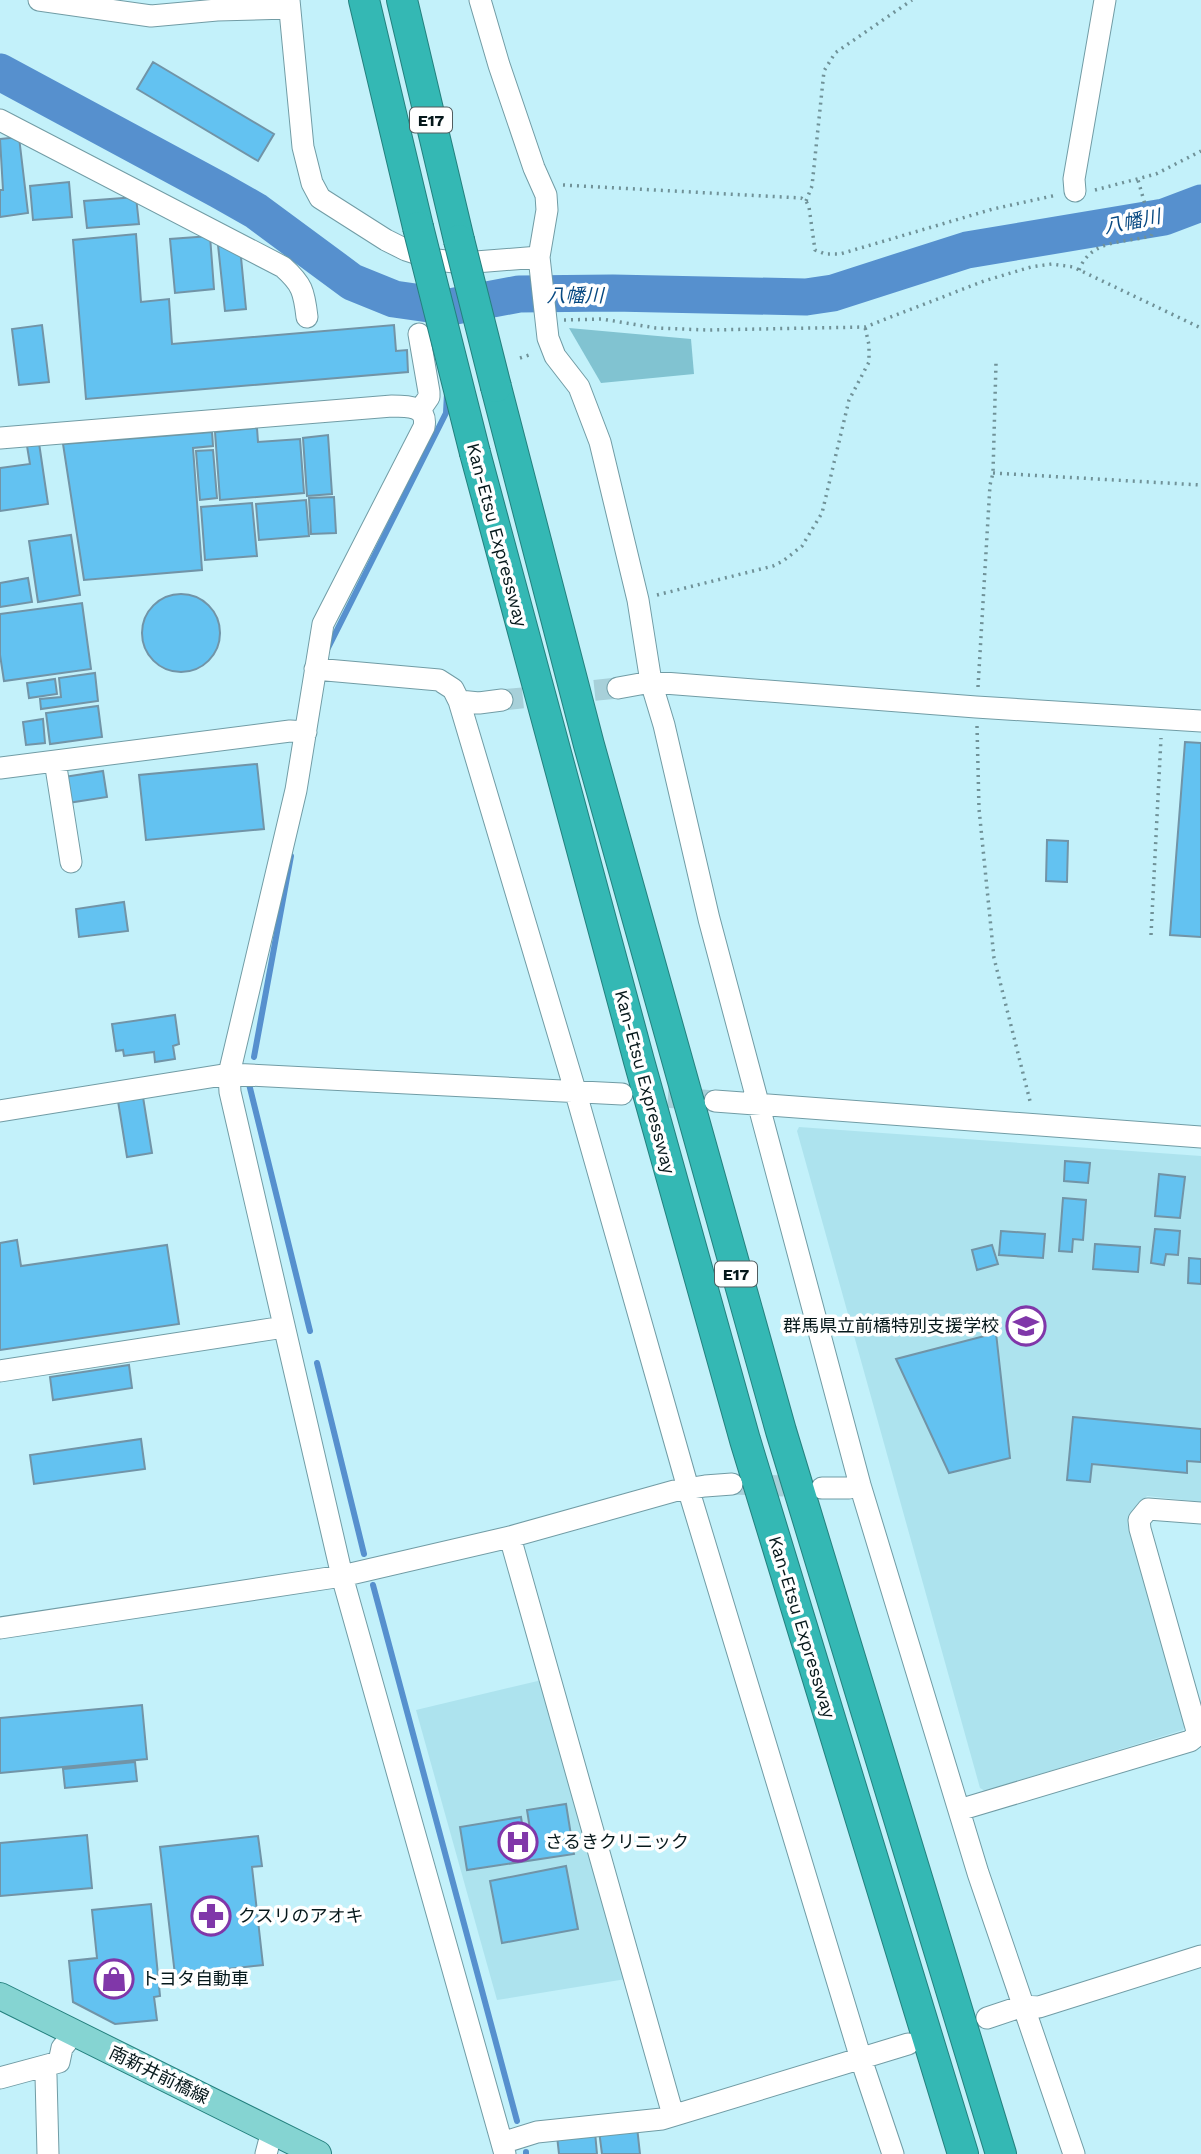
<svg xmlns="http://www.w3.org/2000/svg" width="1201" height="2154" font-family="'Work Sans','Noto Sans JP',sans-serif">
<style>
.built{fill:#ade3ee}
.grass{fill:#81c3d1}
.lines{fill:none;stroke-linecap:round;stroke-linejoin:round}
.stream{stroke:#5690ce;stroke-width:6}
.river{stroke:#5690ce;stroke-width:37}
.building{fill:#63c2f1;stroke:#7194a7;stroke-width:2}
.minor-tunnel{stroke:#a7d0d9;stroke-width:21;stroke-dasharray:21 10;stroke-linecap:butt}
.minor-casing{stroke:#719ca5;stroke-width:23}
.major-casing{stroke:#24807e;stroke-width:28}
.highway-casing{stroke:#24807e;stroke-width:32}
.path{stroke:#709298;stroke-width:3.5;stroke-dasharray:2 5;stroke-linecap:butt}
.minor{stroke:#fff;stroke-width:21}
.major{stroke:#85d4d2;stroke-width:26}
.highway{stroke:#34b8b4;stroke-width:30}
.highway-bridge-casing{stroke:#24807e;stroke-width:32;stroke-linecap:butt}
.highway-bridge{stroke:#34b8b4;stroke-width:30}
.labels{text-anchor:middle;stroke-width:7;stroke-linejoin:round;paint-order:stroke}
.shield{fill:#fff;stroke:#515d5f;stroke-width:2}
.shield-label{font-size:16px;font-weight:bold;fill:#06181b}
.street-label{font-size:18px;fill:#06181b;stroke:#fff}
.poi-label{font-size:18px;fill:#06181b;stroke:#fff;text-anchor:start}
.water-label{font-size:19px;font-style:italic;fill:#074982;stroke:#fff}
</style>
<rect width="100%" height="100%" fill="#c3f1fa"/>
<path class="built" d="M 799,1127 L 1201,1156 L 1201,1502 L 1147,1496 L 1128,1516 L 1187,1721 L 1183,1730 L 985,1791 L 980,1788 L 797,1131 Z
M 542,1680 L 626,1979 L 497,2000 L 416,1710 Z"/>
<path class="grass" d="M 569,328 L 691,339 L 694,374 L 601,383 Z"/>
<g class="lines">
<path class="stream" d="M 328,648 L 446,413 L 447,393
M 254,1057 L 291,856
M 249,1084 L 310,1331
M 317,1363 L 364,1554
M 373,1585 L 517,2121
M 526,2152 L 526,2154"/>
<path class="river" d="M 0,72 L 219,190 L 256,211 L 352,282 L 394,299 L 450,307 L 519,294 L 613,293 L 806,297 L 833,293 L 967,250 L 1164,217 L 1201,203"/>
</g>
<path class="building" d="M 153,62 L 274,134 L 258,161 L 137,89 Z
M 19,137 L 28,213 L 0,217 L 0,190 L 3,190 L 0,139 Z
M 69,182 L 72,217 L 33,220 L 30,186 Z
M 136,197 L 139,224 L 87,228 L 84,201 Z
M 136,234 L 141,302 L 169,299 L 172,344 L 394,325 L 396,351 L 407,350 L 408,372 L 86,399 L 73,240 Z
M 210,236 L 214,289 L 175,293 L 170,239 Z
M 218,245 L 240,247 L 246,309 L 225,311 Z
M 42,325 L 49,382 L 19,385 L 12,329 Z
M 257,428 L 258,442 L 300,439 L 304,493 L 220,500 L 215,432 Z
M 212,432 L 213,446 L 193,448 L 202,570 L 84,580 L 63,444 Z
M 328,435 L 332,494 L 307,496 L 303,438 Z
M 39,443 L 48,504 L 0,511 L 0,468 L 30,464 L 27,446 Z
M 213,450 L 217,498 L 200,500 L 196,451 Z
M 334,497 L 336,533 L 311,534 L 309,498 Z
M 306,500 L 309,536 L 259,540 L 256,504 Z
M 252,503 L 257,556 L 205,560 L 201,507 Z
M 71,535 L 80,595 L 38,602 L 29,541 Z
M 28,578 L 32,602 L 0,607 L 0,583 Z
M142 633a39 39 0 1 1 78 0a39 39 0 1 1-78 0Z
M 82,603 L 91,669 L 4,681 L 0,655 L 0,614 Z
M 95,673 L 98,701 L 41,709 L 40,699 L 61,697 L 59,678 Z
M 55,679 L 57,694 L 29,698 L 27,683 Z
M 98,706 L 102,737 L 50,744 L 46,713 Z
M 43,719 L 45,743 L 26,745 L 23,722 Z
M 1185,742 L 1201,743 L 1201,937 L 1170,935 Z
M 257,764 L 264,829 L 146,840 L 139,775 Z
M 103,771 L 107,797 L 55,805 L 51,779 Z
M 1047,840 L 1068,841 L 1067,882 L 1046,881 Z
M 124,902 L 128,931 L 79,937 L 76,909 Z
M 175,1015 L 179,1044 L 173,1046 L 175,1059 L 155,1062 L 154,1052 L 124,1056 L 123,1050 L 116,1051 L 112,1024 Z
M 143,1097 L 152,1153 L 127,1157 L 118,1101 Z
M 1065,1161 L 1090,1163 L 1088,1183 L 1064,1181 Z
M 1159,1174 L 1185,1177 L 1180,1218 L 1155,1216 Z
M 1063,1198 L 1086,1200 L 1083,1240 L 1073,1239 L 1072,1252 L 1059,1251 Z
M 1155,1229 L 1180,1231 L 1178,1255 L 1166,1254 L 1164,1265 L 1151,1263 Z
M 1001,1231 L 1045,1234 L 1043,1258 L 999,1255 Z
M 17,1240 L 21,1266 L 167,1245 L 179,1324 L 0,1350 L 0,1243 Z
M 1095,1244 L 1140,1247 L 1138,1272 L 1093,1269 Z
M 992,1245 L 998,1264 L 977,1270 L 972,1250 Z
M 1189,1258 L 1201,1259 L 1201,1284 L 1188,1283 Z
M 996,1333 L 1010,1458 L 949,1473 L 896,1359 Z
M 129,1365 L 132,1388 L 53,1400 L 50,1377 Z
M 1073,1417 L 1201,1429 L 1201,1462 L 1187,1461 L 1187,1473 L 1092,1464 L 1090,1482 L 1067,1480 Z
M 141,1439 L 145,1469 L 34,1484 L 30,1455 Z
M 142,1705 L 147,1759 L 0,1773 L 0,1718 Z
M 135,1762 L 137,1781 L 65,1788 L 63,1769 Z
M 566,1804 L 574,1854 L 467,1870 L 460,1827 L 521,1817 L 523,1830 L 530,1829 L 527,1810 Z
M 87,1835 L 92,1888 L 0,1896 L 0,1843 Z
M 258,1836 L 262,1866 L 252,1867 L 263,1965 L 175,1975 L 160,1847 Z
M 566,1866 L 578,1929 L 502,1943 L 490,1881 Z
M 151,1904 L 160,1996 L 154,1997 L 157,2020 L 115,2024 L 73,2002 L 69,1961 L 97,1958 L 92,1910 Z
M 637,2127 L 640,2154 L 602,2154 L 599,2131 Z
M 595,2132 L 597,2154 L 559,2154 L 557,2136 Z"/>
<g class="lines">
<path class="minor-tunnel" d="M 502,700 L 618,688
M 637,1095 L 715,1101
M 732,1484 L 810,1487"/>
<g class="minor-casing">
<path id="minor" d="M 39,0 L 151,16 L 217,10 L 289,8
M 289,0 L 303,147 L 312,183 L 320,198 L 386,240 L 406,250 L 437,260 L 463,263 L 539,257
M 480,0 L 499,65 L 534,168 L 546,195 L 547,210 L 539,257 L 548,338 L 555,356 L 579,387 L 600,442 L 638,600 L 651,682 L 664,725 L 709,919 L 860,1485 L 978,1873 L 1074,2154
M 0,120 L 283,267 C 302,284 304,291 307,317
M 1075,191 L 1074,179 L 1105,0
M 419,334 L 429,392 L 429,397 L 420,410
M 0,438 L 392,406 C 408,406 428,406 424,427 L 323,624 L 296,790 L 229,1074 L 230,1092 L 342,1576 L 505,2154
M 315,669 L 439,680 L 453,689 L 459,701 L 575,1090 L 688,1488 L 861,2059 L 893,2154
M 618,688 L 651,682 L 976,707 L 1201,721
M 459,701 L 479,703 L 502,700
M 55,761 L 71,862
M 0,768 L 290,731 L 306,732
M 715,1101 L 1201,1137
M 0,1111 L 229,1074 L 622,1094
M 0,1371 L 284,1327
M 822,1488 L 849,1488 L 860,1485
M 510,1537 L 673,2115
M 0,1628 L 342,1576 L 510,1537 L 674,1491 L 705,1486 L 732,1484
M 959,1810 L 1190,1741 L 1195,1737 L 1197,1731 L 1140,1529 L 1139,1520 L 1148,1509 L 1201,1513
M 987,2018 L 1023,2006 L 1039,2007 L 1201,1956
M 44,2067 L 46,2076 L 48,2154
M 0,2078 L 59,2062 L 62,2048 L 74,2033
M 502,2143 L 537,2132 L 662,2119 L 908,2044
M 266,2154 L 272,2131"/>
</g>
<g class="major-casing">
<path id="major" d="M 0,1996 L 318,2154"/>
</g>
<g class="highway-casing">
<path id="highway" d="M 364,0 L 418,227
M 402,0 L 459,240
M 496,387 L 589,745 L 781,1431 L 1001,2154
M 475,453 L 639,1061 L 745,1440 L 963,2154"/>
</g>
<path class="path" d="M 563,185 L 801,198 L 806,201 L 809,207 L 815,250 L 825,254 L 840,254 L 993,209 L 1057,195
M 1095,190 L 1156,174 L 1201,151
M 806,201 L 812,186 L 824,71 L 835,53 L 912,0
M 1079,270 C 1091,239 1124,243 1151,236 L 1153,232 L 1138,180
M 564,320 L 602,319 L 656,328 L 707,330 L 865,327 L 984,281 L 1031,267 L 1052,264 L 1073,267 L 1201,328
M 520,358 L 532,354
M 993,473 L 1201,485
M 657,595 L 773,566 L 783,561 L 802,546 L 822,513 L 849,400 L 869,362 L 869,345 L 865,327
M 978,687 L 990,485 L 993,473 L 996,363
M 977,726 L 979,809 L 994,958 L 1031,1105
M 1151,935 L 1161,738"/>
<use href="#minor" class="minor"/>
<use href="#major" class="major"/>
<use href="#highway" class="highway"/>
<g class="highway-bridge-casing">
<path id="highway-bridge" d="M 418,227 L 475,453
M 459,240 L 496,387"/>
</g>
<use href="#highway-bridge" class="highway-bridge"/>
</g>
<defs>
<g id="school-ring" transform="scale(2.0125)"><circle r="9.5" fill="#fff" stroke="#8037a9" stroke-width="1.5"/><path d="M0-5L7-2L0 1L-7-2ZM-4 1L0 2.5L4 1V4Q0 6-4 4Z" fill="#8037a9"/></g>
<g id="hospital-ring" transform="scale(2.0125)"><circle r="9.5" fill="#fff" stroke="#8037a9" stroke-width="1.5"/><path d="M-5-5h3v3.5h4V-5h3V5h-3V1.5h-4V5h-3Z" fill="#8037a9"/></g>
<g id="pharmacy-ring" transform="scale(2.0125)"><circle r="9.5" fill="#fff" stroke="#8037a9" stroke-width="1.5"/><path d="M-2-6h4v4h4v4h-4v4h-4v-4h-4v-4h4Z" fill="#8037a9"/></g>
<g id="shop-ring" transform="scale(2.0125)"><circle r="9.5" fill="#fff" stroke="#8037a9" stroke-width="1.5"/><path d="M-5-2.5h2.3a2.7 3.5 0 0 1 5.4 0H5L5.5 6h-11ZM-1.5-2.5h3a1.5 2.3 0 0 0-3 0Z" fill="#8037a9"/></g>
</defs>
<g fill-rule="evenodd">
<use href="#school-ring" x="1026" y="1326"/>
<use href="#hospital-ring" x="518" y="1842"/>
<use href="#pharmacy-ring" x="211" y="1916"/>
<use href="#shop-ring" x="114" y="1979"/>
</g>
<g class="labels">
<g class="shield">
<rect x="410" y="107.5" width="42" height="25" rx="5"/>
<rect x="715" y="1261.5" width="42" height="25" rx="5"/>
</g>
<g class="shield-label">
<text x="431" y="126">E17</text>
<text x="736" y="1280">E17</text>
</g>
<g class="street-label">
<text transform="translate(497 535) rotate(75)" y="6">Kan-Etsu Expressway</text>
<text transform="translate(645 1082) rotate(75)" y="6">Kan-Etsu Expressway</text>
<text transform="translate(802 1627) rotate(73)" y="6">Kan-Etsu Expressway</text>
<text transform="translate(159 2075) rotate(26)" y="6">南新井前橋線</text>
</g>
<g class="poi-label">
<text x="999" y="1332" text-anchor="end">群馬県立前橋特別支援学校</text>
<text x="545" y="1848">さるきクリニック</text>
<text x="238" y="1922">クスリのアオキ</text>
<text x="141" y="1985">トヨタ自動車</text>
</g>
<g class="water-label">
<text transform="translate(1132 221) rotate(-11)" y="7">八幡川</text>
<text x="575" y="302">八幡川</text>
</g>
</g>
</svg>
